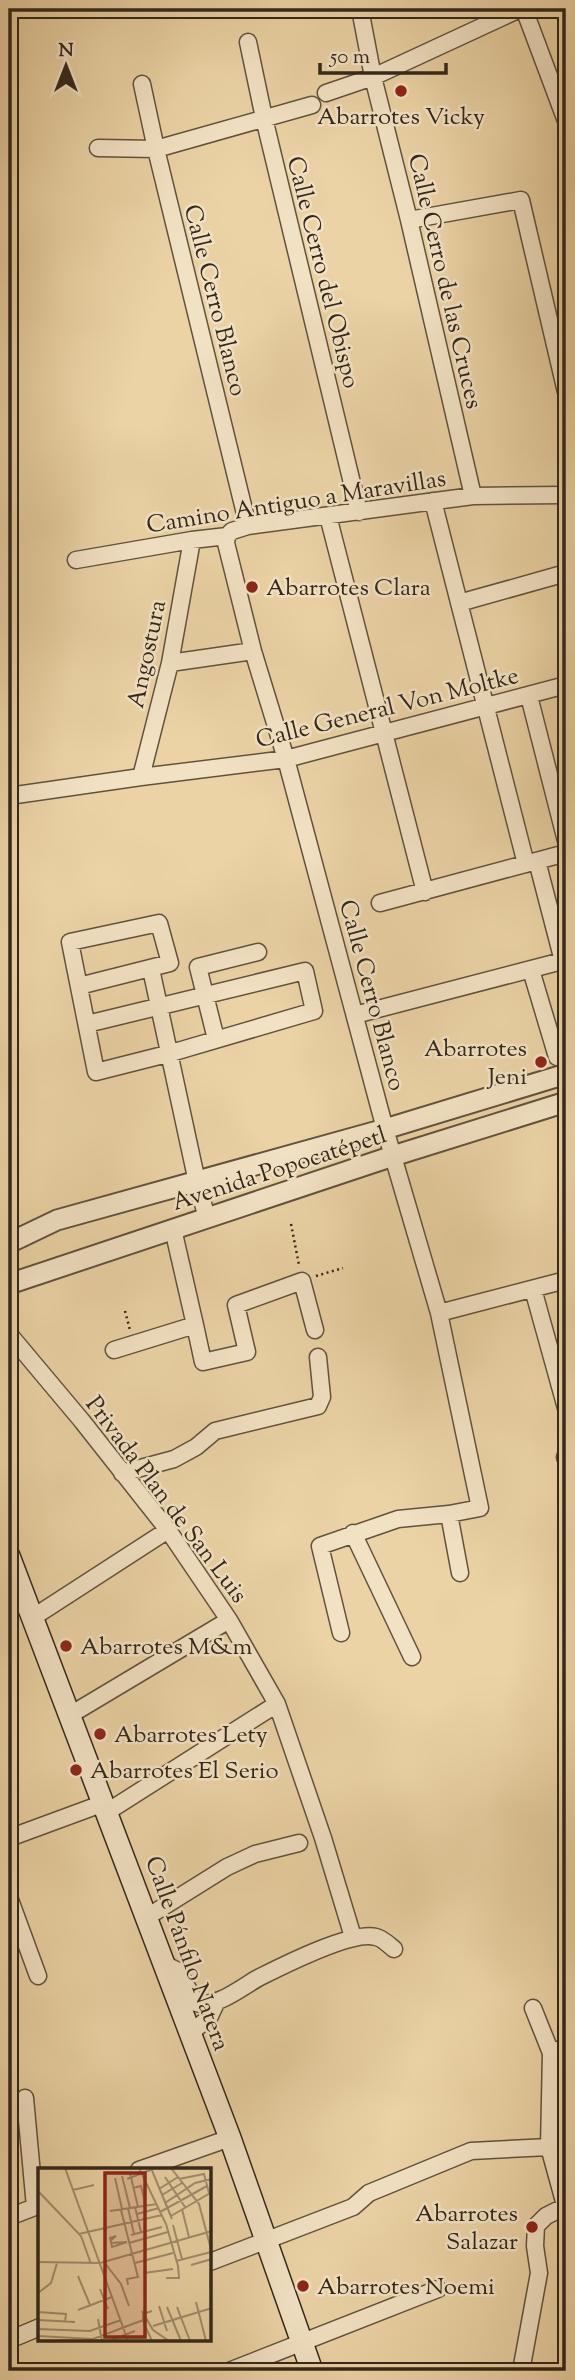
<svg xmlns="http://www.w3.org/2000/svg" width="575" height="2380" font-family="'Sorts Mill Goudy',serif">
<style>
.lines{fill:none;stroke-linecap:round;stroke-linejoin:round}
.minor-casing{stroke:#61523e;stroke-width:19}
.tertiary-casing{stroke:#61523e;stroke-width:23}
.secondary-casing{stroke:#33271b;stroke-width:24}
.path{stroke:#33271b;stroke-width:2.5;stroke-dasharray:2 3.5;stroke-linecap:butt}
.minor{stroke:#f2e2c4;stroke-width:16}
.tertiary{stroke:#f2e2c4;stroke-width:19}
.secondary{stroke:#f2e2c4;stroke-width:21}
.poi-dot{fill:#8f2418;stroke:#f2e2c4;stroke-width:2.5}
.labels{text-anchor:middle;stroke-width:5;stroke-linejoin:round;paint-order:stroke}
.poi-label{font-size:24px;fill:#33271b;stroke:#f2e2c4;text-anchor:start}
.street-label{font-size:24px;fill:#33271b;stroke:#f2e2c4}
.inset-road{fill:none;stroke:#a18e6e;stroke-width:2}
.view{fill:#8f2418;fill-opacity:0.15;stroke:#8f2418;stroke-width:3.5}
.inset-edge{fill:none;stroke:#33271b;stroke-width:3.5}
</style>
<rect width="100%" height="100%" fill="#ebd3a5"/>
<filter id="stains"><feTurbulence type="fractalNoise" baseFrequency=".00286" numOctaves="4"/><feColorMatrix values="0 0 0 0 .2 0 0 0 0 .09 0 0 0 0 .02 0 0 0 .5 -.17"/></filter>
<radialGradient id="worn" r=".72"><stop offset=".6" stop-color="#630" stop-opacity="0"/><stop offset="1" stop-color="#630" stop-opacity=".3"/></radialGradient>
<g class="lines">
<g class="minor-casing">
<path id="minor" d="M 360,9 L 373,77 L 409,220 L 473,496
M 524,9 L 566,121
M 248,42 L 264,118 L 359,512
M 142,84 L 156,149 L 248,526
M 326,93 L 373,77 L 520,9
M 98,148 L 156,149 L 312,105
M 409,220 L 521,200 L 566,392
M 433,501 L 526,864
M 328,516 L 425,892
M 227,536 L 226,543 L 253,651 L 286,759 L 385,1129 L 439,1313 L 480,1508 L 449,1514 L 398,1519 L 320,1546 L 341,1633
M 76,560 L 192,540 L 227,536 L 232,531 L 248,526 L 473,496 L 566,495
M 459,603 L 566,573
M 170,663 L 253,651
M 529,696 L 566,841
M 141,777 L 170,663 L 192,540
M 9,796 L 141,777 L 286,759 L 566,685
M 537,861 L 563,961
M 380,903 L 566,853
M 151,969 L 197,1182 L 207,1218
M 531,970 L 557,1057
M 79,986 L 170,963 L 159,923 L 70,942 L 96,1072 L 171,1053 L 314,1011 L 305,971 L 87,1024
M 355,1015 L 566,960
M 216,1039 L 198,967 L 258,952
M 173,1229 L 195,1325
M 533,1289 L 566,1408
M 439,1313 L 566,1280
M 9,1334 L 82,1421 L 168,1530 L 229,1620 L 277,1704 L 323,1838 L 353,1937
M 114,1350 L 195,1325 L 203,1362 L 247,1352 L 236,1305 L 302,1281 L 315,1330
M 565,1457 L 566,1456
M 122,1473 L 174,1459 L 196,1447 L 215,1431 L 318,1406 L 322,1397 L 318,1357
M 449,1514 L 460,1573
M 353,1533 L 412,1657
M 32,1618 L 168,1530
M 70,1715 L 229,1620
M 107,1812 L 277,1704
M 9,1838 L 104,1803
M 9,1897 L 38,1976
M 147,1917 L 227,1867 L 255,1854 L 299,1843
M 164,1964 L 178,1971 L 196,2003 C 216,2009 243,1986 260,1977 C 282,1966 353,1930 376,1937 C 382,1938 389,1945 394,1949
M 533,2008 L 551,2053 L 566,2079
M 190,2033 L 209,2018 L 217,2001
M 566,2047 L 551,2053 L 549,2147 L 566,2209
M 25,2098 L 35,2207
M 139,2170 L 230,2138
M 9,2217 L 40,2205
M 210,2262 L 353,2207 L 369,2193 L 471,2151 L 549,2147 L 566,2138
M 9,2340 L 40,2327
M 229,2371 L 438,2289
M 521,2371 L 539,2273 L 535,2246 L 536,2226 L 546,2216 L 564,2207"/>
</g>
<g class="tertiary-casing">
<path id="tertiary" d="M 9,1243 L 57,1220 L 385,1129 L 566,1074
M 9,1284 L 393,1156 L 566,1102"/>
</g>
<g class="secondary-casing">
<path id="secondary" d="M 9,1556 L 230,2138 L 312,2371"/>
</g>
<path class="path" d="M 291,1224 L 299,1265
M 316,1276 L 343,1268
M 125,1311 L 130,1330"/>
<use href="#minor" class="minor"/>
<use href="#tertiary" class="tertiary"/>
<use href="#secondary" class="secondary"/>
</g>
<g class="poi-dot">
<circle cx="401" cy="91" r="7"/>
<circle cx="252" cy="587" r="7"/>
<circle cx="541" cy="1062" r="7"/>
<circle cx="66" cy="1646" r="7"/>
<circle cx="100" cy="1734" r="7"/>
<circle cx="76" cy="1770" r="7"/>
<circle cx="532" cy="2227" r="7"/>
<circle cx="303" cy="2286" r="7"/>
</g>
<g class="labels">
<g class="poi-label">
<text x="401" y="124" text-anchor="middle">Abarrotes Vicky</text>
<text x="266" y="595">Abarrotes Clara</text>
<text x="527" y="1056" text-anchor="end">Abarrotes<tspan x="527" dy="28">Jeni</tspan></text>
<text x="80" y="1654">Abarrotes M&amp;m</text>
<text x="114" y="1742">Abarrotes Lety</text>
<text x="90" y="1778">Abarrotes El Serio</text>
<text x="518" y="2221" text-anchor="end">Abarrotes<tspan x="518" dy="28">Salazar</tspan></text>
<text x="317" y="2294">Abarrotes Noemi</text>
</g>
<g class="street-label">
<text transform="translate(324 272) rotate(76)" y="8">Calle Cerro del Obispo</text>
<text transform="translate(446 281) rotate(77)" y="8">Calle Cerro de las Cruces</text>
<text transform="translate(216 300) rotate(76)" y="8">Calle Cerro Blanco</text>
<text transform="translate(296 501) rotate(-9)" y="8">Camino Antiguo a Maravillas</text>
<text transform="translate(146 654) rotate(-78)" y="8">Angostura</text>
<text transform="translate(387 707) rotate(-14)" y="8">Calle General Von Moltke</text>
<text transform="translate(373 995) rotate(75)" y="8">Calle Cerro Blanco</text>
<text transform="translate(279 1168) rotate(-18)" y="8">Avenida Popocatépetl</text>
<text transform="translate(167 1499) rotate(53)" y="8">Privada Plan de San Luis</text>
<text transform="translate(188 1953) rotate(70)" y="8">Calle Pánfilo Natera</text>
</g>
</g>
<g transform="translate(38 2168)">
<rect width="173" height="173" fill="#ebd3a5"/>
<path class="inset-road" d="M 27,0 L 90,173M 101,0 L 128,56 L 140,98 L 141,110 L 128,110M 113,0 L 134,51M 133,0 L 161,36 L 174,85M 92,5 L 100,39M 84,8 L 92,40M 127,9 L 147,39M 77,10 L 84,41M 89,11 L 115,1M 141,11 L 166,6 L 171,25M 95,20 L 103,18 L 108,39M 121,21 L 140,9M 35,22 L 56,17M 0,23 L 43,68 L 53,96M 124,27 L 144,15M 127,35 L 157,15 L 174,11M 97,39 L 103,64M 90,40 L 96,66M 144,41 L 151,69M 83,42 L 100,109 L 89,111 L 90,117M 72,43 L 119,36M 122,44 L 169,18M 99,46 L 121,40M 133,48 L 174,24M 135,57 L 144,91M 41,66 L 124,47M 93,67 L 124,59M 72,73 L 78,68 L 72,70 L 74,79 L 89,74 L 73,75M 91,75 L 130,64M 138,93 L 173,84M 0,94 L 62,95 L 174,63M 66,94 L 83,116 L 91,138M 97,95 L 135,85M 153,97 L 174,91M 106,105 L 135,101M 40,108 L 52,137M 62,121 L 70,141M 0,125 L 13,115 L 19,95M 158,134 L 168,173M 121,138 L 129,163M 129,139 L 143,173M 139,139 L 152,173M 40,142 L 74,129M 104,143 L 115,162 L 131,173M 114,143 L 105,146 L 105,153 L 114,173M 0,144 L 28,146 L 27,154M 60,151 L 64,173M 0,152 L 37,154M 115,158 L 174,140M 0,161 L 52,163 L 83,152M 0,168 L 55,171 L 108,151M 71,173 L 97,163"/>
<path class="view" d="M 67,5 L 107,5 L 107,169 L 67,169 Z"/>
<rect width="173" height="173" class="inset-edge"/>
</g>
<rect width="575" height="2380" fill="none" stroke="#ebd3a5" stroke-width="35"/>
<rect x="10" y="10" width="554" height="2359" fill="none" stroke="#33271b" stroke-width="3.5"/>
<rect x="18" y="18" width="540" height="2345" fill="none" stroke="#33271b" stroke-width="2"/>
<g transform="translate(66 66)" stroke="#f2e2c4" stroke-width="5" paint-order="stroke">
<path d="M0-5L12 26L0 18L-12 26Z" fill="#33271b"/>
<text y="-10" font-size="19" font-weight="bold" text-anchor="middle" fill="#33271b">N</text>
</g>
<path d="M320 63v10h126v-10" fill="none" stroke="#33271b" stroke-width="3.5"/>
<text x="330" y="63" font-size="21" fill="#33271b" stroke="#f2e2c4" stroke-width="5" paint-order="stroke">50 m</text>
<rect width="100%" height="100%" filter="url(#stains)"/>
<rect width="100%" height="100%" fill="url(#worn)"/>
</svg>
